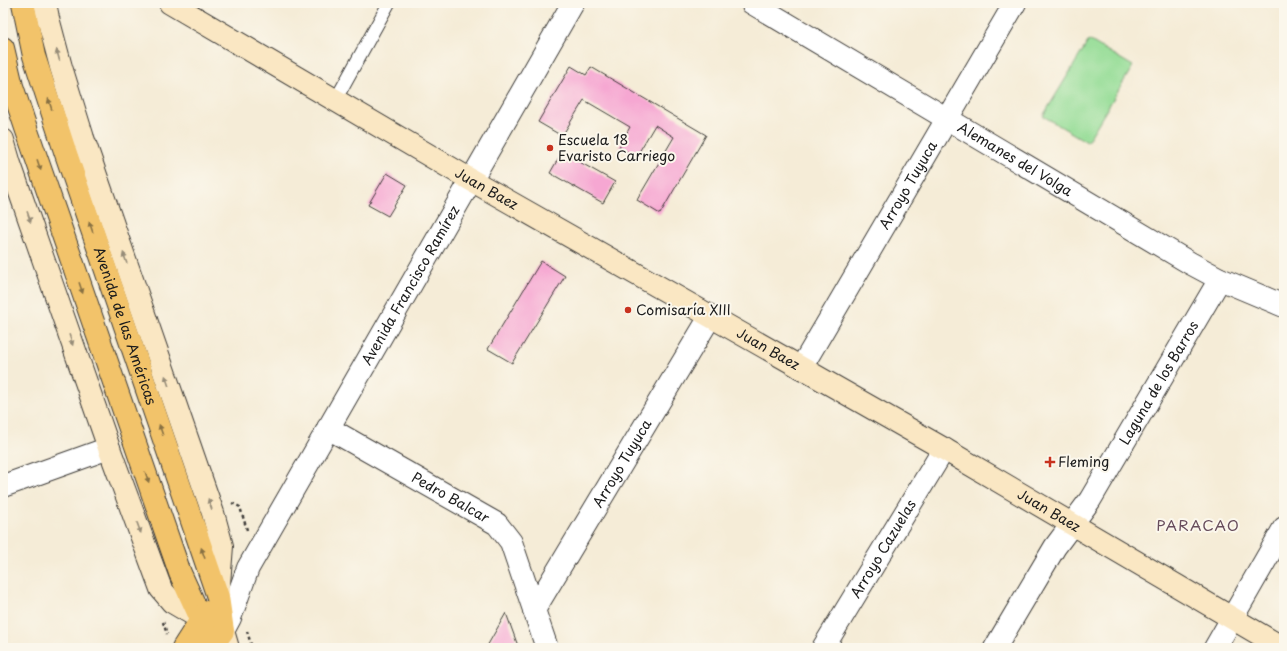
<svg xmlns="http://www.w3.org/2000/svg" width="1287" height="651" font-family="'Playpen Sans',sans-serif">
<style>
.green{fill:#96dd97;stroke:#597c5a}
.building{fill:#f6a7d2}
.lines{fill:none;stroke-linecap:round;stroke-linejoin:round}
.lane-casing{stroke:#3d3b38;stroke-width:14}
.street-casing{stroke:#3d3b38;stroke-width:24}
.secondary-casing{stroke:#3d3b38;stroke-width:24}
.primary-casing{stroke:#3d3b38;stroke-width:24}
.path{stroke:#3d3b38;stroke-width:2.5;stroke-dasharray:3 3;stroke-linecap:butt}
.lane{stroke:#fff;stroke-width:12}
.street{stroke:#fff;stroke-width:22}
.secondary{stroke:#fae7c3;stroke-width:22}
.primary{stroke:#f2c36a;stroke-width:22}
.oneway{fill:#968c78}
.oneway2{fill:#877043}
.poi-dot{fill:#c8321e;stroke:#fbf7ec;stroke-width:1.5}
.labels{text-anchor:middle;stroke-width:4;stroke-linejoin:round;paint-order:stroke}
.poi-label{font-size:14px;fill:#1c1c1c;stroke:#fbf7ec;text-anchor:start}
.street-label{font-size:14px;fill:#1c1c1c;stroke:#fbf7ec}
.neighbourhood-label{font-size:15px;letter-spacing:1px;fill:#684d5c;stroke:#fbf7ec}
</style>
<rect width="100%" height="100%" fill="#fbf7ec"/>
<filter id="ink" filterUnits="userSpaceOnUse"><feTurbulence type="fractalNoise" baseFrequency=".025" numOctaves="2"/><feDisplacementMap in="SourceGraphic" scale="8" xChannelSelector="R" yChannelSelector="G"/><feConvolveMatrix kernelMatrix="1 2 1 2 8 2 1 2 1" color-interpolation-filters="sRGB"/></filter>
<filter id="wash" filterUnits="userSpaceOnUse"><feTurbulence type="fractalNoise" baseFrequency=".012" numOctaves="4" result="noise"/><feDisplacementMap in="SourceGraphic" scale="16" xChannelSelector="R" yChannelSelector="G"/><feGaussianBlur stdDeviation="0.9" result="paint"/><feColorMatrix in="noise" values="0 0 0 0 0 0 0 0 0 0 0 0 0 0 0 0 0 1.4 0 .05"/><feComposite in="paint" operator="in"/></filter>
<g filter="url(#wash)">
<rect width="100%" height="100%" fill="#f5ecd7"/>
<path class="green" d="M 1089,40 L 1133,66 L 1087,142 L 1043,116 Z"/>
<g id="blocks">
<path class="building" d="M 571,66 L 586,75 L 591,67 L 706,135 L 660,214 L 637,200 L 674,137 L 655,125 L 636,157 L 619,147 L 630,127 L 584,100 L 562,136 L 538,122 Z
M 562,152 L 615,182 L 603,203 L 550,173 Z
M 387,173 L 407,185 L 388,216 L 368,205 Z
M 541,261 L 565,276 L 512,363 L 488,349 Z
M 506,613 L 518,646 L 517,648 L 486,648 Z"/>
</g>
</g>
<g filter="url(#ink)">
<use href="#blocks" fill-opacity="0" stroke="#3d3b38" stroke-width="1"/>
<g class="lines">
<g class="lane-casing">
<path id="lane" d="M 336,99 L 389,3"/>
</g>
<g class="street-casing">
<g id="street">
<path id="s1" d="M 752,3 L 1190,263 L 1220,279 L 1284,306"/>
<path id="s2" d="M 801,368 L 1015,3"/>
<path id="s3" d="M 328,428 L 497,524 L 511,542 L 547,648"/>
<path d="M 3,486 L 109,448"/>
<path id="s4" d="M 534,610 L 710,317"/>
<path id="s5" d="M 223,631 L 230,618 L 248,568 L 573,3"/>
<path id="s6" d="M 823,648 L 944,449"/>
<path id="s7" d="M 995,648 L 1055,547 L 1090,500 L 1220,279"/>
<path d="M 1215,648 L 1284,528"/>
</g>
</g>
<g class="secondary-casing">
<g id="secondary">
<path d="M 45,3 L 48,18 L 61,67 L 83,138 L 213,513 L 222,546 L 218,597"/>
<path id="s8" d="M 170,3 L 471,180 L 944,449 L 1283,648"/>
<path d="M 3,140 L 10,164 L 109,448 L 161,589 L 172,602 L 201,619"/>
<path d="M 223,631 L 228,648"/>
</g>
</g>
<g class="primary-casing">
<g id="primary">
<path id="s9" d="M 23,3 L 34,56 L 65,151 L 218,597 L 223,631 L 210,648"/>
<path d="M 3,48 L 12,86 L 26,128 L 180,573 L 201,619 L 210,647"/>
<path d="M 183,648 L 206,612"/>
</g>
</g>
<path class="path" d="M 232,503 L 240,507 L 247,530
M 163,622 L 167,634
M 247,631 L 252,648"/>
<use href="#lane" class="lane"/>
<use href="#street" class="street"/>
<use href="#secondary" class="secondary"/>
<use href="#primary" class="primary"/>
</g>
<defs><path id="oneway-solid" d="M-6-.8H1V-3.2L6.5 0L1 3.2V.8H-6Z"/></defs>
<g class="oneway">
<use href="#oneway-solid" transform="translate(58 55) rotate(-105)"/>
<use href="#oneway-solid" transform="translate(29 217) rotate(71)"/>
<use href="#oneway-solid" transform="translate(125 258) rotate(-109)"/>
<use href="#oneway-solid" transform="translate(71 340) rotate(71)"/>
<use href="#oneway-solid" transform="translate(167 381) rotate(-109)"/>
<use href="#oneway-solid" transform="translate(210 504) rotate(-109)"/>
<use href="#oneway-solid" transform="translate(139 528) rotate(70)"/>
</g>
<g class="oneway2">
<use href="#oneway-solid" transform="translate(50 104) rotate(-108)"/>
<use href="#oneway-solid" transform="translate(39 165) rotate(71)"/>
<use href="#oneway-solid" transform="translate(91 227) rotate(-109)"/>
<use href="#oneway-solid" transform="translate(81 288) rotate(71)"/>
<use href="#oneway-solid" transform="translate(161 430) rotate(-109)"/>
<use href="#oneway-solid" transform="translate(147 477) rotate(71)"/>
<use href="#oneway-solid" transform="translate(203 553) rotate(-109)"/>
</g>
</g>
<g class="poi-dot">
<circle cx="550" cy="148" r="4"/>
<circle cx="628" cy="310" r="4"/>
<path d="M1048 456h4v4h4v4h-4v4h-4v-4h-4v-4h4z"/>
</g>
<g class="labels">
<g class="poi-label">
<text x="558" y="145">Escuela 18<tspan x="558" dy="16">Evaristo Carriego</tspan></text>
<text x="636" y="315">Comisaría XIII</text>
<text x="1058" y="467">Fleming</text>
</g>
<g class="street-label">
<text dy="5" stroke="none"><textPath href="#s1" startOffset="306">Alemanes del Volga</textPath></text>
<text dy="5" stroke="none"><textPath href="#s2" startOffset="212">Arroyo Tuyuca</textPath></text>
<text dy="5" stroke="none"><textPath href="#s8" startOffset="367">Juan Baez</textPath></text>
<text dy="5" stroke="none"><textPath href="#s5" startOffset="394">Avenida Francisco Ramírez</textPath></text>
<text dy="5" stroke="none"><textPath href="#s9" startOffset="339">Avenida de las Américas</textPath></text>
<text dy="5" stroke="none"><textPath href="#s8" startOffset="691">Juan Baez</textPath></text>
<text dy="5" stroke="none"><textPath href="#s7" startOffset="312">Laguna de los Barros</textPath></text>
<text dy="5" stroke="none"><textPath href="#s4" startOffset="171">Arroyo Tuyuca</textPath></text>
<text dy="5" stroke="none"><textPath href="#s3" startOffset="141">Pedro Balcar</textPath></text>
<text dy="5" stroke="none"><textPath href="#s8" startOffset="1015">Juan Baez</textPath></text>
<text dy="5" stroke="none"><textPath href="#s6" startOffset="116">Arroyo Cazuelas</textPath></text>
</g>
<g class="neighbourhood-label">
<text x="1198" y="531">PARACAO</text>
</g>
</g>
<rect width="1287" height="651" fill="none" stroke="#fbf7ec" stroke-width="16"/>
</svg>
